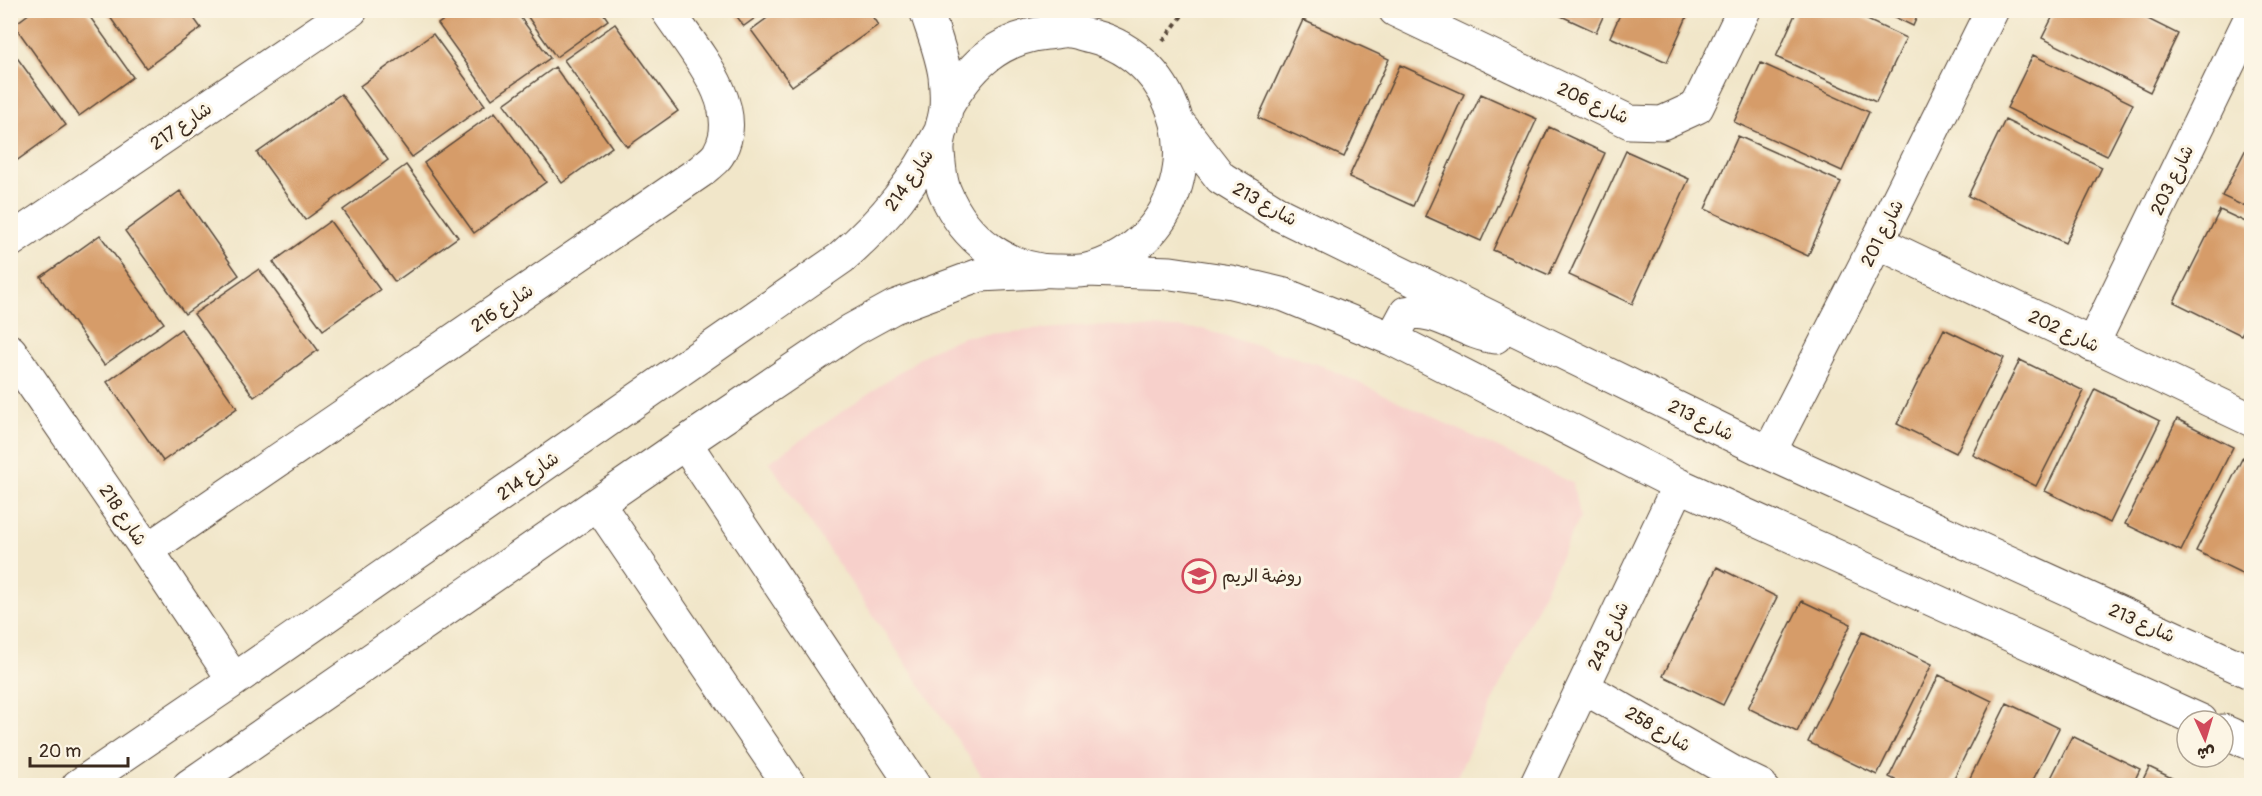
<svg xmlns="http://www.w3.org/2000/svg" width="2262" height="796" font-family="Pangolin,'Playpen Sans Arabic',sans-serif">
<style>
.built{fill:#f7d0cb}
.building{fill:#d69c69}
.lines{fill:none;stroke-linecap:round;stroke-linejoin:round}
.minor-casing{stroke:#564638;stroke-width:35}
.path{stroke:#564638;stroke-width:4;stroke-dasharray:4.5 4.5;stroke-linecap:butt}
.minor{stroke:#fff;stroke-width:33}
.labels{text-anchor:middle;stroke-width:6;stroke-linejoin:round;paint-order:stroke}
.street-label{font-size:18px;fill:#3b2a1e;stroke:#fcf5e5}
.poi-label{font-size:18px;fill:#3b2a1e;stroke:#fcf5e5;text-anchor:start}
</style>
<rect width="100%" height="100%" fill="#fcf5e5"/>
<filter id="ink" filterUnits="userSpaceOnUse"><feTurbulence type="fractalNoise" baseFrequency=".0167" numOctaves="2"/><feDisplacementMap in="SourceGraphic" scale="12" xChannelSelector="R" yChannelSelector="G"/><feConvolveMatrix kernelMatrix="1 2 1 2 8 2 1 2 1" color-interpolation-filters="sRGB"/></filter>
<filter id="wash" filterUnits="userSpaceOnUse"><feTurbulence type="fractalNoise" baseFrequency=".008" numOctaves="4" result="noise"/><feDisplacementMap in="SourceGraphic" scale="24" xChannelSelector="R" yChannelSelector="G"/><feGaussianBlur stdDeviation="1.35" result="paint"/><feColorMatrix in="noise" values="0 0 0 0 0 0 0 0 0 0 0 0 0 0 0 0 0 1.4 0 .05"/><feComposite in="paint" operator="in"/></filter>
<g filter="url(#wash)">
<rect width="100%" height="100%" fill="#f1e6c9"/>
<path class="built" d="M 1091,325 L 1203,329 L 1323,366 L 1573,483 L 1579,518 L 1453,785 L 988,785 L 769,462 L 930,351 L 947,343 L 966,336 Z"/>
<g id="blocks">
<path class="building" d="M 34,10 L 85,10 L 133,77 L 79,116 L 14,25 Z
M 105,10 L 188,10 L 201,28 L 146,68 Z
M 458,10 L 515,10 L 550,58 L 492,99 L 438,24 Z
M 523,10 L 601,10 L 608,20 L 556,57 Z
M 732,10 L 766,10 L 744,26 Z
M 778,10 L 868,10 L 878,25 L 792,86 L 751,30 Z
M 1548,10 L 1606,10 L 1596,32 Z
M 1622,10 L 1690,10 L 1667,62 L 1610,37 Z
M 1797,10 L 1846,10 L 1906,38 L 1876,102 L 1776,57 Z
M 1880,10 L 1920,10 L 1913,26 Z
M 2056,10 L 2130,10 L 2178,34 L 2150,92 L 2042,38 Z
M 1303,20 L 1389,59 L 1344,157 L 1258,118 Z
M 615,24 L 678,111 L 627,147 L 564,60 Z
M 433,34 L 485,105 L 412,157 L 360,86 Z
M 10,48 L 66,125 L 12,164 L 10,162 Z
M 2033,55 L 2133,104 L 2107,156 L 2007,108 Z
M 1761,63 L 1869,112 L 1842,171 L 1734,122 Z
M 1400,65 L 1464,94 L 1413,206 L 1349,177 Z
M 555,67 L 612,147 L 562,183 L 504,104 Z
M 341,94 L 388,160 L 305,220 L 257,153 Z
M 1481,94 L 1537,119 L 1481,241 L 1425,216 Z
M 495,112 L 546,182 L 474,233 L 424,163 Z
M 2005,120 L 2102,167 L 2065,243 L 1968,196 Z
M 1549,127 L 1605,153 L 1549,275 L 1493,250 Z
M 1738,136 L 1841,182 L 1808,256 L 1705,209 Z
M 2252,137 L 2252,210 L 2222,196 Z
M 1626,151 L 1689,179 L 1632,304 L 1569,275 Z
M 406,165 L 458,237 L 395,282 L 343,210 Z
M 180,191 L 239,275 L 185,314 L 125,231 Z
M 2220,210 L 2252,225 L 2252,314 L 2241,335 L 2174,302 Z
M 330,221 L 380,290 L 323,330 L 273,262 Z
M 100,235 L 164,323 L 104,365 L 41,277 Z
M 259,269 L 318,350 L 254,397 L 194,314 Z
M 181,329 L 237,408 L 163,461 L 107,382 Z
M 1944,329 L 2004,358 L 1956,453 L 1897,424 Z
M 2020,360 L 2084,391 L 2036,486 L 1973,455 Z
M 2095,389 L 2160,421 L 2110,523 L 2045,491 Z
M 2177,419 L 2233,447 L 2181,551 L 2125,524 Z
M 2243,457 L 2252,461 L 2252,578 L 2196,551 Z
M 1717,567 L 1777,597 L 1723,705 L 1663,676 Z
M 1802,601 L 1851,624 L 1797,732 L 1748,708 Z
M 1863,631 L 1932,664 L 1877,775 L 1808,742 Z
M 1939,675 L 1992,701 L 1950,786 L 1907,786 L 1889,777 Z
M 2007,703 L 2059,728 L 2030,786 L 1966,786 Z
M 2072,736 L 2140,769 L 2132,786 L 2047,786 Z
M 2149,767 L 2188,786 L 2140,786 Z"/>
</g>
</g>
<g filter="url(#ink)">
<use href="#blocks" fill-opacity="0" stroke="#564638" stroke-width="1.5"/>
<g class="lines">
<g class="minor-casing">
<path id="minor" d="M 926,10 C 933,32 942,54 945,76 C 946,86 947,97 946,108 C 945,122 937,137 938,152 C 939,164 940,181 945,192 C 964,239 1009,273 1060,271 C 1069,271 1079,272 1087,270 C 1108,265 1127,254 1142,240 C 1211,176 1183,59 1091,36 C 1084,35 1076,31 1069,31 C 1062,30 1053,33 1046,33 C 998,38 969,67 946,108
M 1395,10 L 1630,122 L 1662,123 L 1697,107 L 1744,10
M 1179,124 L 1221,178 L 1281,215 L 1769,453 L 2252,673
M 10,241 L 351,10
M 1877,242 L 2252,420
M 1087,270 L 1171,273 L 1231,282 L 1285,295 L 1392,339 L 1679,485 L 2201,721
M 1392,339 L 1406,313 C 1436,307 1464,333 1495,337
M 2092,345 L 2252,15
M 10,351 L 147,550 L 234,680
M 685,443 L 914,786
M 1769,453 L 1877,242 L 1992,10
M 598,504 L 790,786
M 147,550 L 701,171 C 707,165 717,159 720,151 C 745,105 692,48 667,10
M 1583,687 L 1732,772 L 1761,786
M 2223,731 L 2252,744
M 78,786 L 234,680 L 841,258 C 887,218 914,183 942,129
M 189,786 L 685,443 L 852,330 L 894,307 L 980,275 L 1040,272
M 1536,786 L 1679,485"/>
</g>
<path class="path" d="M 1163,41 L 1186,10"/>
<use href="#minor" class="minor"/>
</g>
</g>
<defs>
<g id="school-ring" transform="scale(1.725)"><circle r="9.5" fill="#fcf5e5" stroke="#d1495b" stroke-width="1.5"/><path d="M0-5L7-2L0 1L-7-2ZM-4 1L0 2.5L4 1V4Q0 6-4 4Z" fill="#d1495b"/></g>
</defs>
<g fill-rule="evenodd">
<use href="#school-ring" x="1199" y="576"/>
</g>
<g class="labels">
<g class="street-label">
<text transform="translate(1593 103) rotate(24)" y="6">شارع 206</text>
<text transform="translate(181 126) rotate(-34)" y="6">شارع 217</text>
<text transform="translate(909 180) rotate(-55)" y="6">شارع 214</text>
<text transform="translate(2172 180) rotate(-64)" y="6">شارع 203</text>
<text transform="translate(1265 204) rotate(29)" y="6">شارع 213</text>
<text transform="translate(1882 233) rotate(-63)" y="6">شارع 201</text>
<text transform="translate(502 308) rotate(-34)" y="6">شارع 216</text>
<text transform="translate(2064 331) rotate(25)" y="6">شارع 202</text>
<text transform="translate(1701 420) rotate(26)" y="6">شارع 213</text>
<text transform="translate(528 476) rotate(-35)" y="6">شارع 214</text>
<text transform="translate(123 515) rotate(56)" y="6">شارع 218</text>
<text transform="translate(2142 623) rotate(24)" y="6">شارع 213</text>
<text transform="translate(1608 636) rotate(-65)" y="6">شارع 243</text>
<text transform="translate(1658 729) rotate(30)" y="6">شارع 258</text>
</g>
<g class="poi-label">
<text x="1222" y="582">روضة الريم</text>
</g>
</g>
<rect width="2262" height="796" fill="none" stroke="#fcf5e5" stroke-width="36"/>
<g transform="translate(2205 739) rotate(176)"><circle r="28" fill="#fcf5e5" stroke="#afa495" stroke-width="1.5"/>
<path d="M0-4.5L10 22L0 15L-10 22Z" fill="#d1495b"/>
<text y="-9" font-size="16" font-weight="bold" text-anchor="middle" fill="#3b2a1e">ش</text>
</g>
<path d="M30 757v9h98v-9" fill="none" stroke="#3b2a1e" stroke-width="3"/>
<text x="39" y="757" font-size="18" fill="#3b2a1e" stroke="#fcf5e5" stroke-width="4.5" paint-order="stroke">20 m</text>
</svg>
